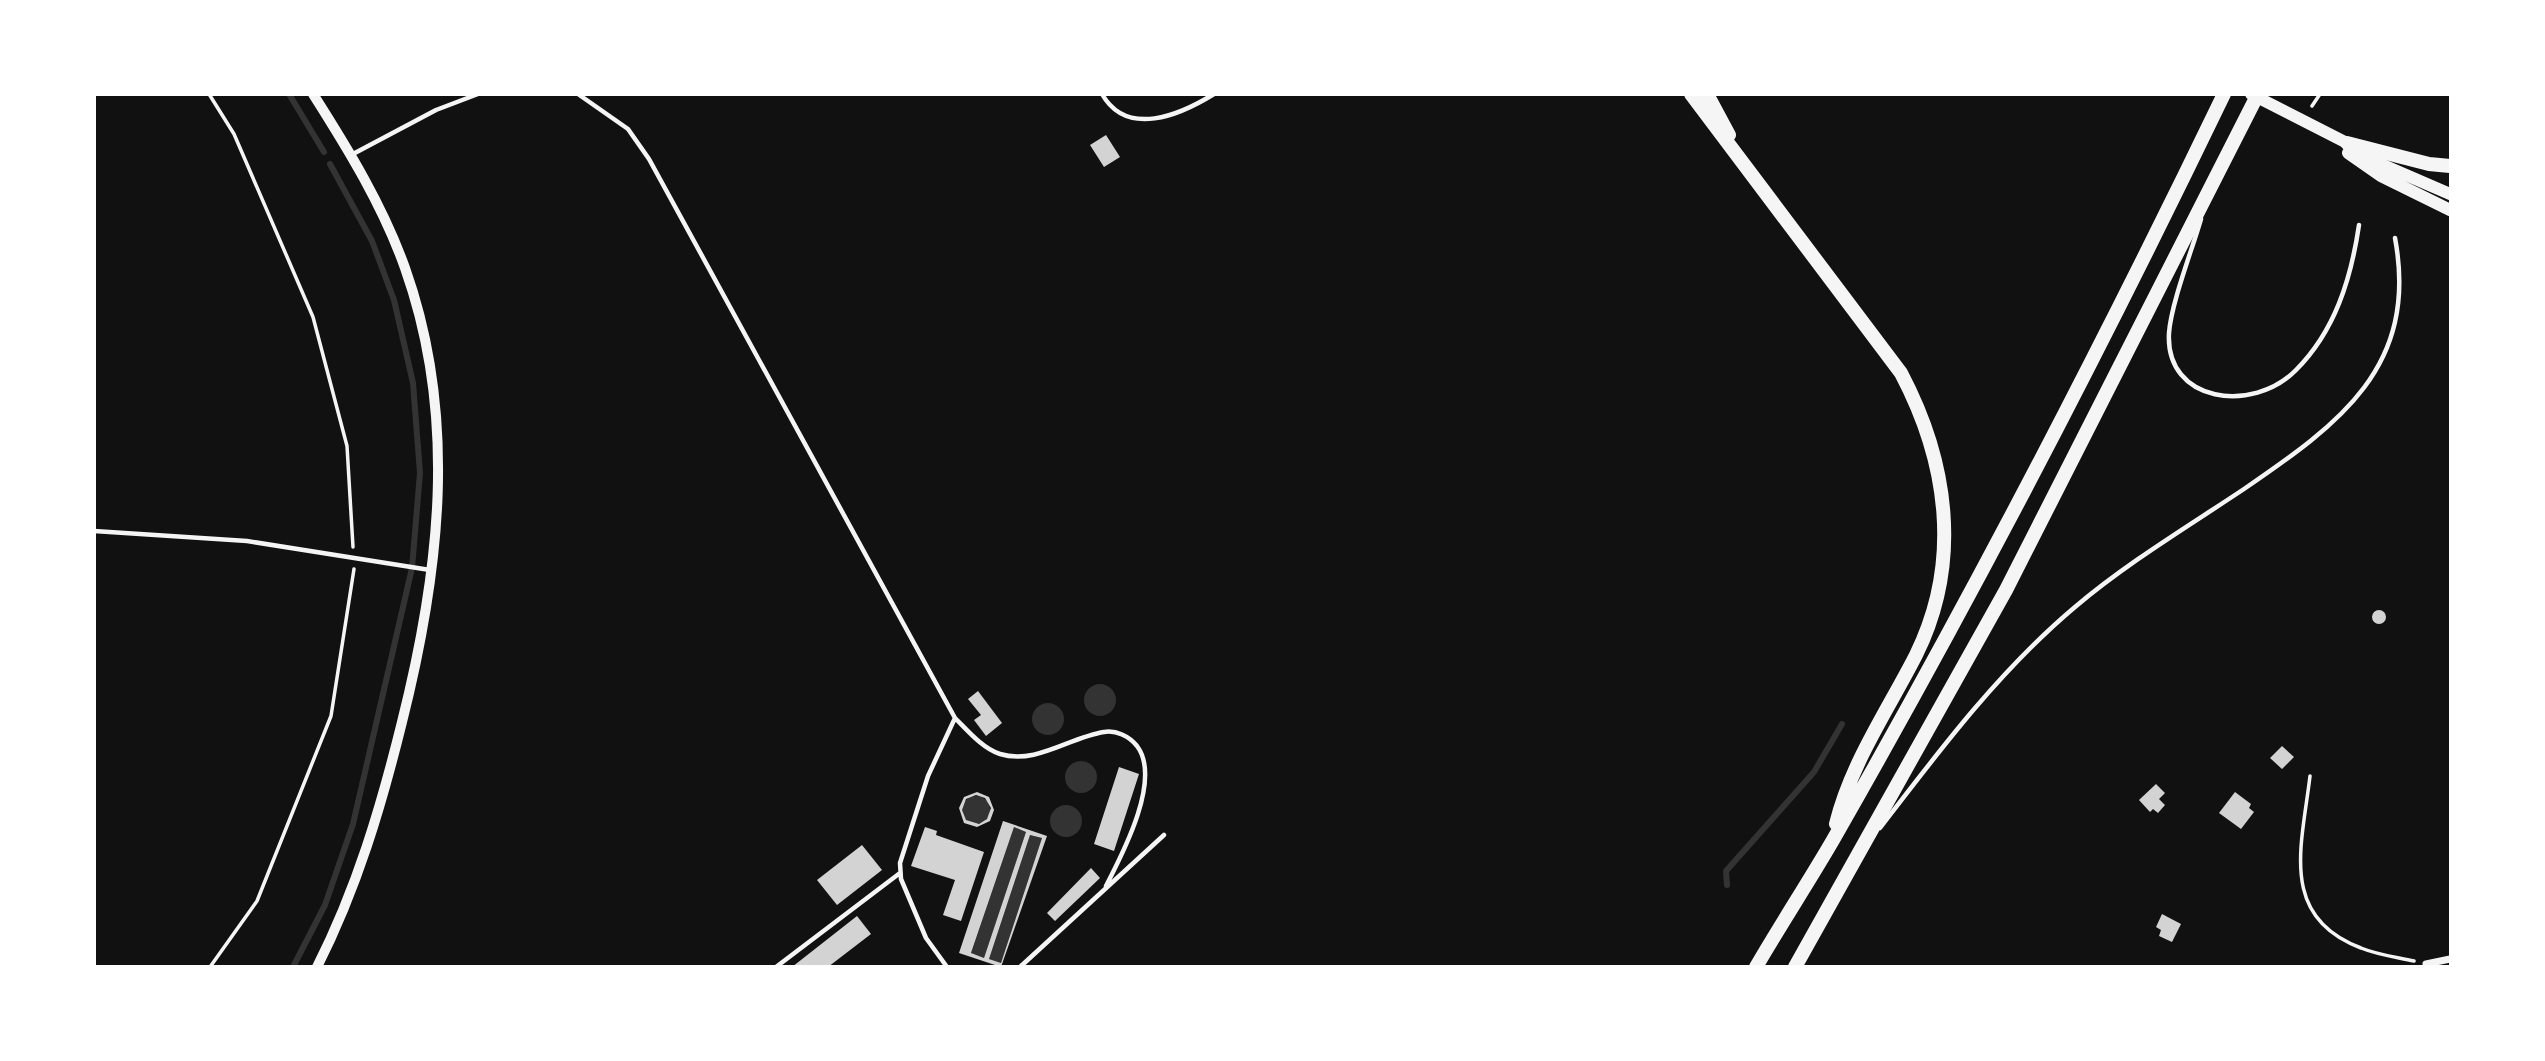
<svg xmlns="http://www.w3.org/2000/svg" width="2545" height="1061" font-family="Helvetica,sans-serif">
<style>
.water{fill:#333}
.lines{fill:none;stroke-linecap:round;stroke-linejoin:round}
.stream{stroke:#333;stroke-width:6}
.building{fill:#d3d3d3;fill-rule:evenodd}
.path{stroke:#f5f5f5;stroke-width:3.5}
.service{stroke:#f5f5f5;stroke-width:4.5}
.minor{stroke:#f5f5f5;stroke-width:7}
.tertiary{stroke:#f5f5f5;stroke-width:10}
.secondary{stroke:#f5f5f5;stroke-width:12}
.trunk{stroke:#f5f5f5;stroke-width:14}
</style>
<rect width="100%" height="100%" fill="#111"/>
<path class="water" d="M1084 700a16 16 0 1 1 32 0a16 16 0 1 1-32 0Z
M1032 719a16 16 0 1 1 32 0a16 16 0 1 1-32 0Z
M1065 777a16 16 0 1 1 32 0a16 16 0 1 1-32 0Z
M962 810a14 14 0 1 1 28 0a14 14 0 1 1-28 0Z
M1050 821a16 16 0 1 1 32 0a16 16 0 1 1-32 0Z
M 1014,827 L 1026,832 L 984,958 L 971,954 Z
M 1030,835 L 1042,838 L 1001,963 L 989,959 Z"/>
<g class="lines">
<path class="stream" d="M 289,94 L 324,152
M 1727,885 L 1726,871 L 1814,772 L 1842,724
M 293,967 L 325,905 L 353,824 L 412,568 L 420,473 L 413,383 L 394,300 L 372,241 L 330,164"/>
</g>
<path class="building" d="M 1106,135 L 1120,157 L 1104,167 L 1090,145 Z
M2372 617a7 7 0 1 1 14 0a7 7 0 1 1-14 0Z
M 978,691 L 1002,723 L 986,736 L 974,720 L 981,715 L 968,699 Z
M 2282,746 L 2294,757 L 2282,769 L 2270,758 Z
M 1119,767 L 1139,774 L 1114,851 L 1094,844 Z
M 2156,784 L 2165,793 L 2159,799 L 2165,805 L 2158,813 L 2153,809 L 2150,812 L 2139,800 Z
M 977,792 L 989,797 L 994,810 L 990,821 L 977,827 L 964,823 L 959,808 L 964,797 ZM 976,795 L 985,798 L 991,808 L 987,819 L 979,824 L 966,820 L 962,810 L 966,799 Z
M 2235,792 L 2251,804 L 2249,808 L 2254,812 L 2241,829 L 2219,813 Z
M 1003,821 L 1047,836 L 1001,967 L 959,953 ZM 1014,827 L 1026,832 L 984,958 L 971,953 ZM 1030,835 L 1042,838 L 1001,963 L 989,959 Z
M 925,827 L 937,831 L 936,835 L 984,852 L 961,921 L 943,915 L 955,880 L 911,866 Z
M 862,845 L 882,870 L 837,905 L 817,880 Z
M 1091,868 L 1100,878 L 1055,921 L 1047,913 Z
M 2162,914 L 2181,924 L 2172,942 L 2159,936 L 2161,930 L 2156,927 Z
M 857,916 L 871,934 L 828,967 L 792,967 Z"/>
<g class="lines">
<path class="path" d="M 209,94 L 234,134 L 313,317 L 347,446 L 353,547
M 2312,106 L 2320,94
M 2310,776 C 2302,845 2278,917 2361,948 C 2378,955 2396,957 2414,961
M 210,967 L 257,901 L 331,716 L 354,569"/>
<path class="service" d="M 578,94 L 628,129 L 649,159 L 955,718 L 928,776 L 900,863 L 901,879 L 926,938 L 947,967
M 1102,94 C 1127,138 1180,115 1214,94
M 353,154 L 436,110 L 478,94
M 2201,219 C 2192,250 2171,304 2169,333 C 2165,403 2253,414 2296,370 C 2335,331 2351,279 2359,225
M 94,531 L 247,541 L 430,570
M 955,718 C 967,730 983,749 1000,754 C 1036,765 1070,737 1104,732 C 1116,730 1129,736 1137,746 C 1162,779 1123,853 1106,886
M 1880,828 C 1939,751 2000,670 2075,607 C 2127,563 2187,527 2244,489 C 2339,424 2419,367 2395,238
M 776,967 L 900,873
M 1020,967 L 1164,835"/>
<path class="minor" d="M 2426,964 L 2450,959"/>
<path class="tertiary" d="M 313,94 C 348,149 383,206 405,268 C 458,417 440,571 402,722 C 381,807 357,888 317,967"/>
<path class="secondary" d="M 2251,94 L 2347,143 L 2383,165 L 2450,194
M 2348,153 L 2381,176 L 2450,210"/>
<path class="trunk" d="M 1691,94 L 1901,373 C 1948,462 1962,562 1916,655 C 1888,710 1851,763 1836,824
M 1707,94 L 1729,135
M 2347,143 L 2429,164 L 2450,166
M 1756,967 C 1781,924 1808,883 1833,840 C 1972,597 2102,347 2224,94
M 1795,967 L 2006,590 L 2258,94"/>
</g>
<rect width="2545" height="1061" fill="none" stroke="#ffffff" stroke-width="192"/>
</svg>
